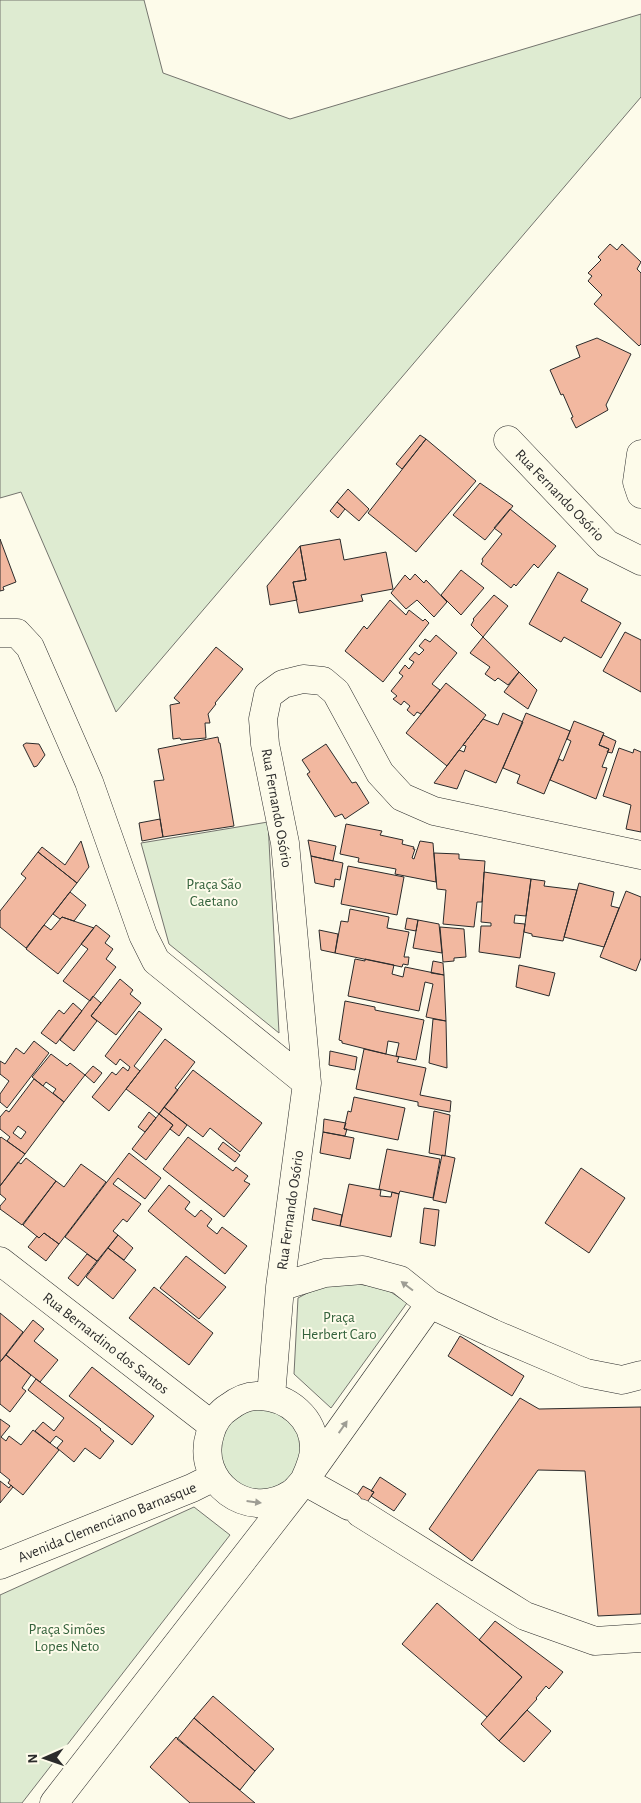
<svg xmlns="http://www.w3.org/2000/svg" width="641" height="1803" font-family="'Alegreya Sans',sans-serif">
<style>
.green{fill:#deebd1;stroke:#74746e}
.building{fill:#f2b8a0;stroke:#2b2b2b;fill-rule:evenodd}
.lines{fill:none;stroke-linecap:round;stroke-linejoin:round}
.minor-casing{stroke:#2b2b2b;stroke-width:29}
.minor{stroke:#fdfbea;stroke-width:28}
.oneway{fill:#9e9d94}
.labels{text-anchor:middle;stroke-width:4;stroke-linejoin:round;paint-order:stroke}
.street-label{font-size:15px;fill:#2b2b2b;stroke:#fdfbea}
.park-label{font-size:15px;fill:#34623c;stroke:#fdfbea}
</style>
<rect width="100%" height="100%" fill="#fdfbea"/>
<path class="green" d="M 0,0 L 144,0 L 163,73 L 290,119 L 641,14 L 641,97 L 116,712 L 21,492 L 0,498 Z
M 268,822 L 279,1033 L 169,944 L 141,843 Z
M 351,1283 L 385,1288 L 407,1303 L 331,1408 L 294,1374 L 298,1298 L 322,1285 Z
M 255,1407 L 282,1413 L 300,1434 L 301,1462 L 285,1485 L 258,1493 L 232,1483 L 218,1458 L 222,1430 L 230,1419 Z
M 194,1507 L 230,1535 L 22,1803 L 0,1803 L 0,1595 Z"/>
<path class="building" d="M 610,244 L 617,250 L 622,244 L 641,262 L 637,269 L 641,273 L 641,344 L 639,346 L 594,304 L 602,295 L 588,281 L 592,276 L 588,273 L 601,260 L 598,257 Z
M 597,338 L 631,354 L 606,405 L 608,410 L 576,428 L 571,418 L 573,417 L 563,394 L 561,395 L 550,370 L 580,357 L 576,346 Z
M 420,435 L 426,439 L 402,469 L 396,464 Z
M 426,439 L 476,481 L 416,552 L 368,513 Z
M 480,483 L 513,506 L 485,540 L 453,515 Z
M 348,489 L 369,509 L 359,521 L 337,502 Z
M 337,502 L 345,509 L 338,518 L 330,511 Z
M 510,509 L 556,546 L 538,568 L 534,564 L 516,586 L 514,584 L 511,588 L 481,564 L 483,561 L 482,559 L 502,534 L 494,528 Z
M 0,539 L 16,582 L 3,587 L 4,590 L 0,591 Z
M 340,539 L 344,560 L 386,552 L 393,589 L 361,595 L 363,601 L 299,613 L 293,582 L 306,580 L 300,546 Z
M 300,546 L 306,580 L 293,582 L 297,600 L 270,605 L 267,586 Z
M 461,570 L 484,588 L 461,615 L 441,595 Z
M 558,572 L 588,589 L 581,601 L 621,623 L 601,658 L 564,637 L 561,642 L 529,624 Z
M 415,574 L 424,583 L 426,580 L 447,602 L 434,617 L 417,600 L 406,609 L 391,593 L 405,575 L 410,580 Z
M 494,595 L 508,606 L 483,637 L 471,625 L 474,620 L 473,619 Z
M 390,600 L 406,615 L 409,610 L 423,621 L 425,619 L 429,623 L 383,682 L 345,651 L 364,626 L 367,629 Z
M 625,632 L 641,640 L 641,692 L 603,671 Z
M 436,635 L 457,653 L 432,684 L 440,690 L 421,714 L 417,712 L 414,716 L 407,710 L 410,706 L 404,701 L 401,705 L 393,699 L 397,696 L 391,691 L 403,676 L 399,673 L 405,665 L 409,669 L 414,662 L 409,659 L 415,652 L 419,655 L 424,650 L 419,646 L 425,639 L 430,642 Z
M 483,637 L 519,672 L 508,685 L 498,678 L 495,681 L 485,674 L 490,667 L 470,653 Z
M 216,647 L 243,669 L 215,703 L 216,704 L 208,714 L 210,723 L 205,723 L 206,738 L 181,740 L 180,738 L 173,739 L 170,705 L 180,703 L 174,698 Z
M 519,672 L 537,690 L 528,709 L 504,692 Z
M 446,683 L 486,715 L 447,766 L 406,733 Z
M 503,713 L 523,722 L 496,783 L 465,770 L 457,789 L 434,783 L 459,750 L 464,752 L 466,746 L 463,745 L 483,719 L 498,725 Z
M 526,713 L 570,731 L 544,794 L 517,783 L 520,775 L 503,768 Z
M 574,721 L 604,733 L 599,745 L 609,749 L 602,767 L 607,768 L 596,799 L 550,780 L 559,759 L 563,761 L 571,741 L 567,739 Z
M 603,735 L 616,741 L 612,753 L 607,752 L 609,749 L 599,745 Z
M 218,737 L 219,743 L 220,743 L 234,826 L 163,837 L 154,781 L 164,780 L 158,749 Z
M 26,743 L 39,744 L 45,755 L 37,766 L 34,767 L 23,745 Z
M 326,744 L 352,783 L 356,782 L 369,803 L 345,819 L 342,814 L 335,817 L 307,774 L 310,772 L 302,760 Z
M 619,748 L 633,753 L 634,749 L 641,752 L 641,832 L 626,829 L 631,805 L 603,796 Z
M 160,819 L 163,837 L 142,841 L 139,823 Z
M 346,824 L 382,831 L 380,835 L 403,840 L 402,844 L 414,847 L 413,849 L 415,849 L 412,858 L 414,859 L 420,841 L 433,843 L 436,882 L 395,874 L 396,869 L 358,862 L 359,858 L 340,854 Z
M 308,840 L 336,846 L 333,861 L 311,856 Z
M 81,841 L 89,867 L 77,883 L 38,852 L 42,847 L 65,865 Z
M 38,852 L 77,883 L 26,948 L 0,927 L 0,911 L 26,878 L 21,874 Z
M 434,853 L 459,854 L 459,859 L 485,861 L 482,902 L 477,902 L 474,927 L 443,924 L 446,890 L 437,889 Z
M 311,856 L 343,863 L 340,880 L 335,879 L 334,887 L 315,883 Z
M 348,866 L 404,877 L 397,915 L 341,904 Z
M 484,872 L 531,879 L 526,916 L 515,915 L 514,923 L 525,924 L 520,958 L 479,952 L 481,926 L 491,926 L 491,923 L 481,922 Z
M 531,879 L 545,881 L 544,886 L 577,890 L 563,941 L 532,936 L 532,934 L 524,932 Z
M 579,883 L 614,892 L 611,906 L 619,908 L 604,947 L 564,937 Z
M 626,891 L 641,897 L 641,958 L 636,971 L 600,957 Z
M 70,892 L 86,905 L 74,921 L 62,917 L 60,919 L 53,914 Z
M 350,909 L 389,917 L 387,928 L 409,932 L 404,957 L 409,957 L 408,965 L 403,964 L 402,967 L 335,953 L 341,921 L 348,922 Z
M 62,917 L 94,928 L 58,974 L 26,949 L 44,925 L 51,930 Z
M 407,918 L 418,920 L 416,931 L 405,929 Z
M 418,920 L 439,924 L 442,953 L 413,948 Z
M 96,925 L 110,936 L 105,943 L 113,949 L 106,959 L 116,967 L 90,1001 L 63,981 L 88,949 L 81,944 Z
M 440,927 L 464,929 L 466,957 L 454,958 L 454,961 L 443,962 Z
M 319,930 L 338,934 L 335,953 L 321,950 Z
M 355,959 L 365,961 L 365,959 L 394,965 L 392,974 L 403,977 L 405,967 L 444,975 L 446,1021 L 426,1017 L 433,984 L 425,982 L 419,1011 L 348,996 Z
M 433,961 L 443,963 L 444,975 L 431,973 Z
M 519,965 L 555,973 L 549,996 L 516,987 Z
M 120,979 L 133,990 L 130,994 L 141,1003 L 116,1035 L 91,1016 Z
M 93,996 L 101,1003 L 91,1016 L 97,1021 L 74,1051 L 60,1040 Z
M 345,1001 L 375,1007 L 375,1010 L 424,1020 L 416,1060 L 396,1056 L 399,1043 L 388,1041 L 386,1054 L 342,1043 L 342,1041 L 339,1040 Z
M 73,1003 L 82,1011 L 56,1044 L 41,1033 L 59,1010 L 64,1014 Z
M 139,1011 L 162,1029 L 134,1066 L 140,1071 L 109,1111 L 92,1097 L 112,1072 L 116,1075 L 123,1067 L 128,1071 L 130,1067 L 120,1059 L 116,1065 L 105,1056 Z
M 433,1019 L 446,1021 L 447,1068 L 429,1063 Z
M 165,1039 L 195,1062 L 175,1088 L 178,1090 L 159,1114 L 126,1089 Z
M 34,1041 L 49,1053 L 7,1108 L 0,1102 L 0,1094 L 9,1081 L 0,1074 L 0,1061 L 5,1064 L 16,1048 L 24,1054 Z
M 364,1049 L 399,1057 L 397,1062 L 426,1068 L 420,1095 L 451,1101 L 450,1112 L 418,1106 L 418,1102 L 356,1089 Z
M 330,1051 L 357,1057 L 355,1070 L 329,1065 Z
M 51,1054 L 67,1066 L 70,1063 L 85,1075 L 64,1102 L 53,1093 L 56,1089 L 46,1082 L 43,1086 L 32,1077 Z
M 93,1066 L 102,1073 L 94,1083 L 85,1075 Z
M 193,1070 L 262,1123 L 240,1152 L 210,1128 L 203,1137 L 164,1107 Z
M 34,1079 L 64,1102 L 25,1154 L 7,1141 L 10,1137 L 0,1129 L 0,1117 L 6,1110 L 9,1112 ZM 18,1126 L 26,1132 L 21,1139 L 13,1133 Z
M 354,1097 L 405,1108 L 398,1140 L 344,1129 L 348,1111 L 351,1112 Z
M 164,1107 L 187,1125 L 179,1136 L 170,1129 L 173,1125 L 159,1114 Z
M 434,1111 L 450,1115 L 445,1156 L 429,1153 Z
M 149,1112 L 156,1118 L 145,1132 L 138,1127 Z
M 159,1114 L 173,1125 L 146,1160 L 132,1149 Z
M 324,1119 L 346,1123 L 344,1129 L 347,1129 L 345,1136 L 323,1132 Z
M 323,1132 L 354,1138 L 350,1159 L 320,1153 Z
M 1,1137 L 25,1154 L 0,1186 L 0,1138 Z
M 188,1137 L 233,1171 L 236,1167 L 248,1176 L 244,1181 L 250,1184 L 224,1217 L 163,1169 Z
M 223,1142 L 240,1155 L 235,1162 L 218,1149 Z
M 387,1149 L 440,1159 L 433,1198 L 400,1191 L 399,1194 L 379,1189 Z
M 129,1153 L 161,1178 L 145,1199 L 118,1178 L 113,1184 L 141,1204 L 127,1222 L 123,1219 L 113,1231 L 118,1235 L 97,1261 L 65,1237 Z
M 442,1155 L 455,1158 L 446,1203 L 433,1200 Z
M 26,1158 L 56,1181 L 22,1225 L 0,1209 L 0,1206 L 6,1199 L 0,1194 L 0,1186 L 18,1162 L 21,1164 Z
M 81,1164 L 106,1182 L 59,1244 L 44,1233 L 39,1238 L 23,1225 L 56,1181 L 64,1187 Z
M 581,1168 L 625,1198 L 589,1253 L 545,1223 Z
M 349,1184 L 381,1190 L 380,1196 L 391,1197 L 392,1192 L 399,1194 L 391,1237 L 340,1226 Z
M 169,1185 L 190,1202 L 185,1209 L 195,1217 L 201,1210 L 212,1219 L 207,1226 L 217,1234 L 222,1227 L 247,1246 L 225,1274 L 148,1211 Z
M 314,1208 L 342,1215 L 340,1226 L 312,1220 Z
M 424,1208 L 439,1210 L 435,1246 L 420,1243 Z
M 44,1233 L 59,1244 L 46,1261 L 28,1247 L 37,1236 L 39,1238 Z
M 118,1235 L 133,1248 L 124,1260 L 108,1248 Z
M 108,1248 L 136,1270 L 113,1299 L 86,1277 Z
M 87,1254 L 97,1261 L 78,1286 L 68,1278 Z
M 186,1256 L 226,1287 L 199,1319 L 160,1288 Z
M 154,1287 L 213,1333 L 189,1365 L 129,1318 Z
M 0,1313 L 23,1332 L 0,1362 Z
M 33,1320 L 44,1329 L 34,1341 L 58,1360 L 40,1382 L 6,1355 Z
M 460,1336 L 524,1376 L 512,1396 L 448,1356 Z
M 6,1355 L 31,1375 L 22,1388 L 26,1391 L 10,1412 L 0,1404 L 0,1362 Z
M 92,1367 L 154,1416 L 132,1445 L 69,1396 Z
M 36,1379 L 101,1429 L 100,1430 L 114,1441 L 100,1459 L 85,1448 L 74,1462 L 57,1448 L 63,1441 L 56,1436 L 50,1443 L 35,1431 L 43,1422 L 54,1431 L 64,1418 L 28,1390 Z
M 520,1398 L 539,1409 L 641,1407 L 641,1614 L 598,1616 L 585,1471 L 538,1470 L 472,1561 L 429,1529 Z
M 0,1419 L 10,1426 L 1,1437 L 6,1441 L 9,1436 L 21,1445 L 33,1430 L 59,1450 L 23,1495 L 8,1483 L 10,1480 L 0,1472 Z
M 380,1477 L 406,1494 L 394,1511 L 371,1496 L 374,1492 L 371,1491 Z
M 0,1481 L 9,1488 L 11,1485 L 13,1487 L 0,1503 Z
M 363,1486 L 374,1492 L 355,1520 L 345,1513 Z
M 437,1603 L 522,1677 L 487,1717 L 402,1644 Z
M 495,1621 L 563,1672 L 549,1689 L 546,1686 L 536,1698 L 537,1699 L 499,1741 L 481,1724 L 522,1677 L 479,1640 Z
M 213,1696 L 274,1749 L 255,1771 L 194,1718 Z
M 527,1710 L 551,1731 L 524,1762 L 499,1741 Z
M 194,1718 L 255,1771 L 240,1790 L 177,1739 Z
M 176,1737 L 249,1798 L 255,1803 L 190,1803 L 150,1767 Z"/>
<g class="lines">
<g class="minor-casing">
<path id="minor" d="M 508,440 L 607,544 L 641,561
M 641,454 L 637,482 L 641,494
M 0,633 L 17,633 L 30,647 L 89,782 L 143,935 L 156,961 L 307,1083
M 0,1261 L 212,1425
M 430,1304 L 492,1333 L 586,1373 L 622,1380 L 641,1375
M 271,1396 L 280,1287 L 307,1083 L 285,843 L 265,744 L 263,719 L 268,695 L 283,684 L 303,679 L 323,681 L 336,692 L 380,773 L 402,797 L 434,811 L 641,855
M 304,1481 L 349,1506
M 360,1513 L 525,1616 L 595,1641 L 641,1638
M 0,1565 L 192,1488 L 214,1477
M 54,1803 L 304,1481 C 309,1470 314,1460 314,1448 C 314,1418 288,1397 260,1396 C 248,1395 238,1400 229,1407 C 219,1413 213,1423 210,1434 C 195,1482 248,1522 291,1494 C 296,1491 300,1485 304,1481 L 430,1304 L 400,1280 L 363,1270 L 325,1273 L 280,1287"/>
</g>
<use href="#minor" class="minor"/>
</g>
<defs><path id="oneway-solid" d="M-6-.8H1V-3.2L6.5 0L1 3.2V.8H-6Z" transform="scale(1.25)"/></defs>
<g class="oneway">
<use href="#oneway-solid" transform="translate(407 1286) rotate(-143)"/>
<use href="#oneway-solid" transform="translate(343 1427) rotate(-55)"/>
<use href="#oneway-solid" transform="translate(254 1502) rotate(7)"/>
</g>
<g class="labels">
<g class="street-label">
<text transform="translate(560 495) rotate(46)" y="5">Rua Fernando Osório</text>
<text transform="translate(277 808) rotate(80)" y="5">Rua Fernando Osório</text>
<text transform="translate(290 1210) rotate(-82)" y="5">Rua Fernando Osório</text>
<text transform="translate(106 1343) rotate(38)" y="5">Rua Bernardino dos Santos</text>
<text transform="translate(107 1522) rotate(-22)" y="5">Avenida Clemenciano Barnasque</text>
</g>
<g class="park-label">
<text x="214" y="889">Praça São<tspan x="214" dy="17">Caetano</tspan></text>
<text x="339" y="1322">Praça<tspan x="339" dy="17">Herbert Caro</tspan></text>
<text x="67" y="1634">Praça Simões<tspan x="67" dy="17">Lopes Neto</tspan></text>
</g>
</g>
<g transform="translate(45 1758) rotate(268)" stroke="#fdfbea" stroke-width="4" paint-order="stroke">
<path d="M0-4L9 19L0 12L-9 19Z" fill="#2b2b2b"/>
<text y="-8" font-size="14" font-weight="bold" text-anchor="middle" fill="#2b2b2b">N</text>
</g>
</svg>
